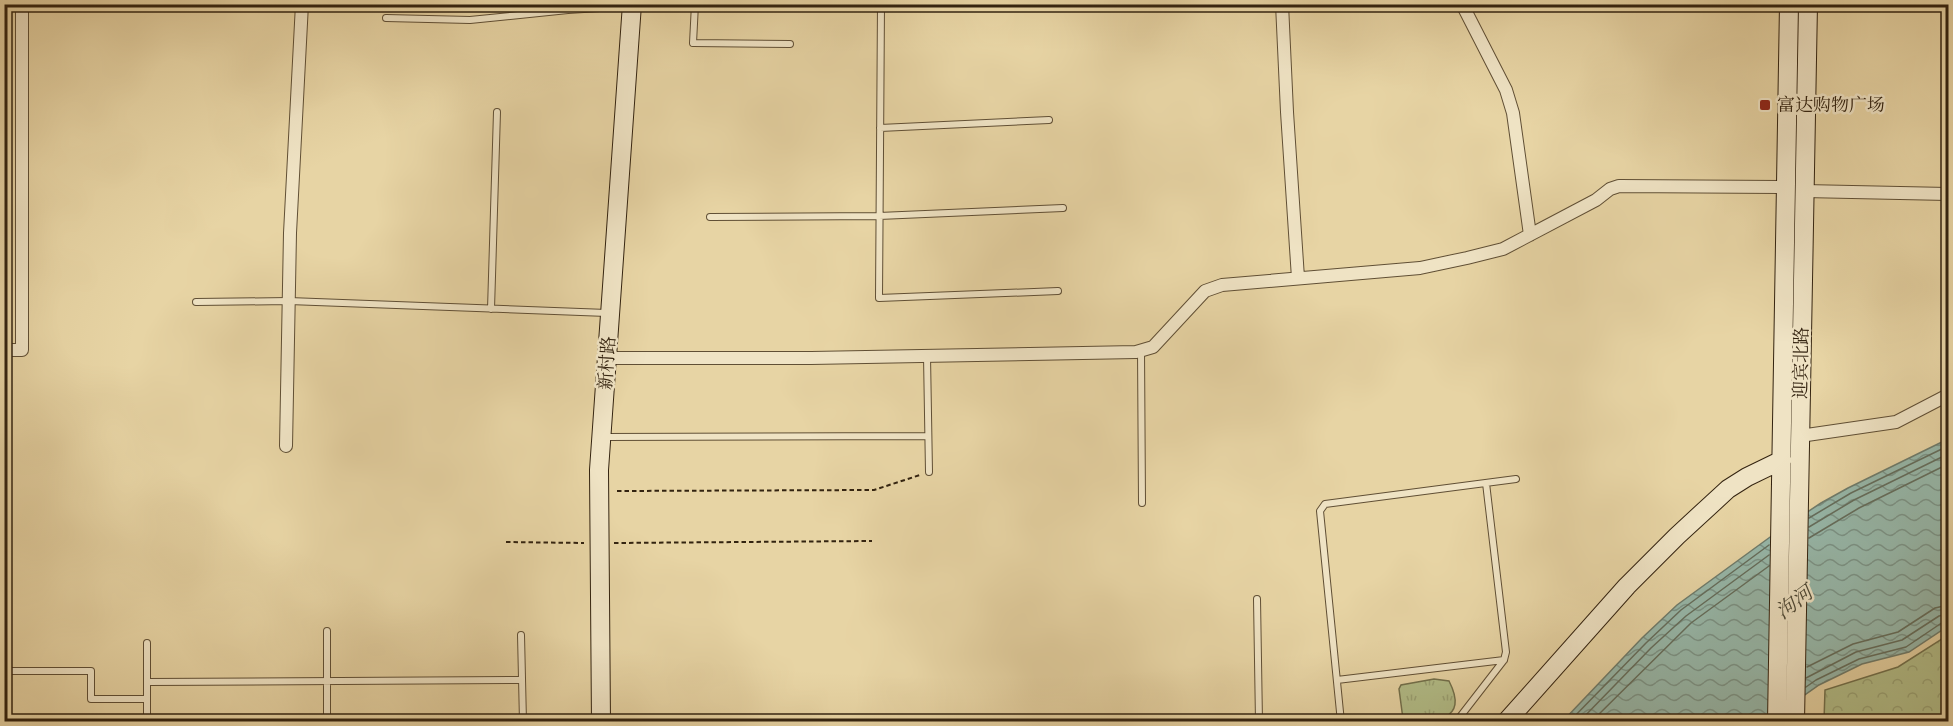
<svg xmlns="http://www.w3.org/2000/svg" width="1953" height="726" font-family="'IM FELL English','Noto Serif SC',serif">
<style>
.grass{fill:url(#grass-tufts);stroke:#72704c;stroke-width:1.5}
.park{fill:url(#park-crowns);stroke:#72704c;stroke-width:1.5}
.water{fill:url(#water-waves);stroke:#6f7c6c;stroke-width:1.5}
.lines{fill:none;stroke-linecap:round;stroke-linejoin:round}
.shore{stroke:#656e5d;stroke-width:1.5}
.lane-casing{stroke:#604f35;stroke-width:8}
.street-casing{stroke:#604f35;stroke-width:14}
.secondary-casing{stroke:#332310;stroke-width:20}
.path{stroke:#332310;stroke-width:2;stroke-dasharray:4.5 3;stroke-linecap:butt}
.lane{stroke:#efe3c4;stroke-width:6}
.street{stroke:#efe3c4;stroke-width:12}
.secondary{stroke:#efe3c4;stroke-width:18}
.poi-dot{fill:#8f2418;stroke:#efe3c4;stroke-width:2}
.labels{text-anchor:middle;stroke-width:5;stroke-linejoin:round;paint-order:stroke}
.poi-label{font-size:18px;fill:#332310;stroke:#efe3c4;text-anchor:start}
.street-label{font-size:18px;fill:#332310;stroke:#efe3c4}
.water-label{font-size:20px;font-style:italic;fill:#4c4836;stroke:#efe3c4}
</style>
<defs>
<pattern id="grass-tufts" width="24" height="20" patternUnits="userSpaceOnUse" patternTransform="scale(1.5)"><rect width="24" height="20" fill="#b2bd88"/><path d="M3 7l-1-3M5 7V3M7 7l1-3M15 17l-1-3M17 17v-4M19 17l1-3" fill="none" stroke="#9aa274"/></pattern>
<pattern id="park-crowns" width="20" height="18" patternUnits="userSpaceOnUse" patternTransform="scale(1.5)"><rect width="20" height="18" fill="#b2bd88"/><path d="M2 6a3 3 0 1 1 6 0M12 15a3 3 0 1 1 6 0" fill="none" stroke="#9aa274"/></pattern>
<pattern id="water-waves" width="16" height="10" patternUnits="userSpaceOnUse" patternTransform="scale(1.5)"><rect width="16" height="10" fill="#97b8aa"/><path d="M0 5q4-4 8 0t8 0" fill="none" stroke="#7c9589"/></pattern>
</defs>
<rect width="100%" height="100%" fill="#e7d4a4"/>
<filter id="stains"><feTurbulence type="fractalNoise" baseFrequency=".00333" numOctaves="4"/><feColorMatrix values="0 0 0 0 .2 0 0 0 0 .09 0 0 0 0 .02 0 0 0 .5 -.17"/></filter>
<radialGradient id="worn" r=".72"><stop offset=".6" stop-color="#630" stop-opacity="0"/><stop offset="1" stop-color="#630" stop-opacity=".3"/></radialGradient>
<path class="grass" d="M 1434,679 L 1449,681 C 1470,722 1433,722 1405,721 L 1403,719 L 1399,689 L 1401,685 Z"/>
<path class="park" d="M 1948,635 L 1948,721 L 1824,721 L 1825,690 L 1898,667 Z"/>
<path class="water" d="M 1948,439 L 1948,626 L 1909,652 L 1862,664 L 1819,685 L 1768,721 L 1562,722 L 1642,638 L 1677,605 L 1777,532 L 1821,503 L 1848,488 Z"/>
<g class="lines">
<path class="shore" d="M 1809,518 L 1851,493 L 1948,446
M 1809,527 L 1854,500 L 1948,454
M 1809,538 L 1859,508 L 1948,464
M 1807,667 L 1853,644 L 1898,632 L 1935,608 L 1948,605
M 1806,678 L 1856,652 L 1902,640 L 1939,616 L 1948,614
M 1806,687 L 1816,680 L 1859,659 L 1906,647 L 1943,622 L 1948,621
M 1569,722 L 1646,643 L 1681,610 L 1769,545
M 1579,722 L 1651,648 L 1686,616 L 1769,555
M 1591,722 L 1691,623 L 1769,566"/>
<g class="lane-casing">
<path id="lane" d="M 695,4 L 693,43 L 790,44
M 881,4 L 879,298 L 1058,291
M 386,18 L 470,20 L 568,10 L 631,6
M 880,128 L 1049,120
M 710,217 L 879,216 L 1063,208
M 196,302 L 289,301 L 607,313
M 491,309 L 497,112
M 1141,350 L 1142,503
M 927,356 L 929,472
M 605,437 L 928,436
M 1257,599 L 1259,722
M 521,635 L 523,722
M 147,643 L 147,722
M 4,671 L 91,671 L 91,699 L 147,699
M 1337,680 L 1504,660
M 147,682 L 522,680
M 327,722 L 327,631
M 1341,722 L 1320,511 L 1325,504 L 1516,479
M 1456,722 L 1504,660 L 1506,652 L 1486,483"/>
</g>
<g class="street-casing">
<path id="street" d="M 1282,4 L 1287,112 L 1298,278
M 1462,4 L 1506,90 L 1513,113 L 1530,235
M 1804,191 L 1948,194
M 4,350 L 22,350 L 22,4
M 607,358 L 811,358 L 1136,352 L 1153,347 L 1205,291 L 1222,285 L 1420,268 L 1467,258 L 1503,249 L 1596,200 L 1610,189 L 1619,186 L 1786,187
M 1800,436 L 1896,422 L 1948,395
M 286,446 L 290,233 L 302,4"/>
</g>
<g class="secondary-casing">
<path id="secondary" d="M 601,722 L 599,470 L 632,4
M 1506,722 L 1627,586 L 1677,536 L 1728,489 L 1747,477 L 1782,460
M 1777,722 L 1789,4
M 1795,722 L 1808,4"/>
</g>
<path class="path" d="M 617,491 L 874,490 L 920,475
M 506,542 L 584,543
M 614,543 L 872,541"/>
<use href="#lane" class="lane"/>
<use href="#street" class="street"/>
<use href="#secondary" class="secondary"/>
</g>
<rect class="poi-dot" x="1759" y="99" width="12" height="12" rx="3"/>
<g class="labels">
<g class="poi-label">
<text x="1777" y="111">富达购物广场</text>
</g>
<g class="street-label">
<text transform="translate(607 363) rotate(-86)" y="6">新村路</text>
<text transform="translate(1801 363) rotate(-89)" y="6">迎宾北路</text>
</g>
<g class="water-label">
<text transform="translate(1794 602) rotate(-37)" y="7">泃河</text>
</g>
</g>
<rect width="1953" height="726" fill="none" stroke="#e7d4a4" stroke-width="24"/>
<rect x="6" y="6" width="1941" height="714" fill="none" stroke="#332310" stroke-width="3"/>
<rect x="12" y="12" width="1929" height="702" fill="none" stroke="#332310" stroke-width="1.5"/>
<rect width="100%" height="100%" filter="url(#stains)"/>
<rect width="100%" height="100%" fill="url(#worn)"/>
</svg>
